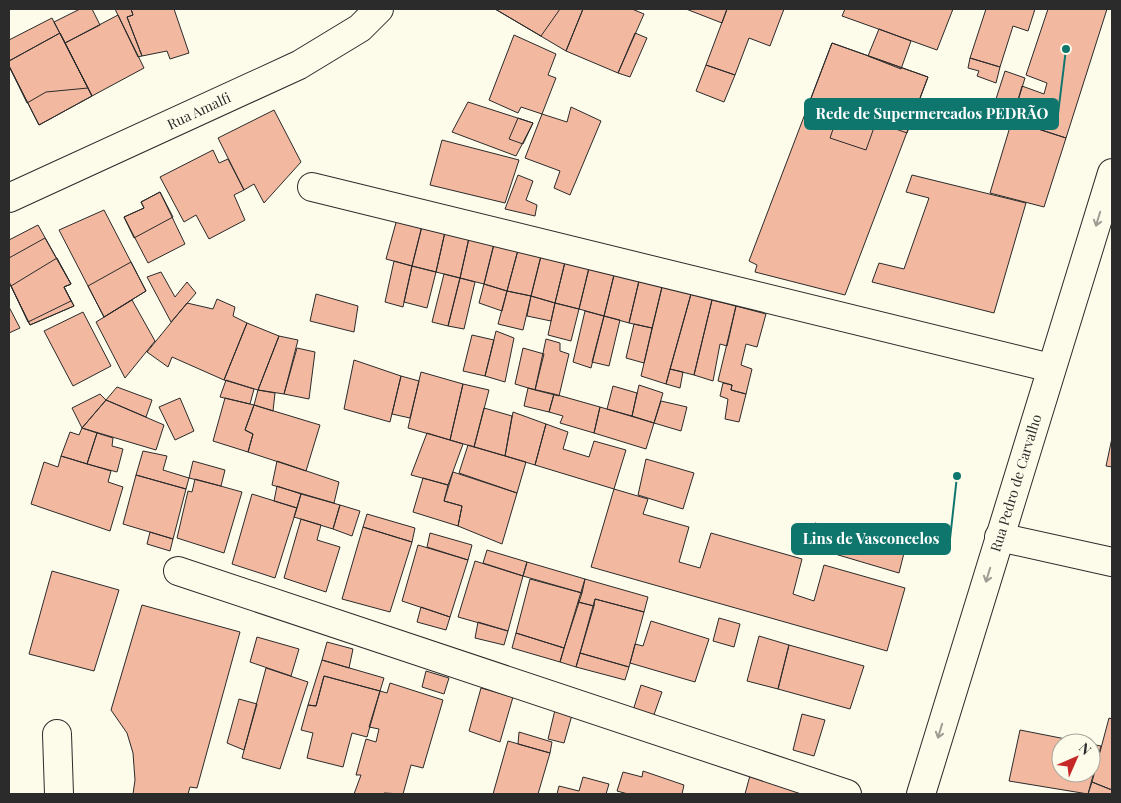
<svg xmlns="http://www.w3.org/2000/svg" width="1121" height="803" font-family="'Playfair Display',serif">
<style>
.building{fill:#f2b8a0;stroke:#2b2b2b}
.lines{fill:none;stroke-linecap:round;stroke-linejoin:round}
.minor-casing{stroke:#2b2b2b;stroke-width:30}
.tertiary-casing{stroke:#2b2b2b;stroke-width:30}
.minor{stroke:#fdfbea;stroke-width:28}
.tertiary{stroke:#fdfbea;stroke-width:28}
.oneway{stroke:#9e9d94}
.labels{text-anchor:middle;stroke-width:4;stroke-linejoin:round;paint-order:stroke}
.street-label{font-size:14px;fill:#2b2b2b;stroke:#fdfbea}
.leader{fill:none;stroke:#0f766e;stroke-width:2}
.callout-dot{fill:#0f766e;stroke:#fdfbea;stroke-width:2}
.callout{fill:#0f766e;stroke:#0f766e;stroke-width:2}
.callout-label{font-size:15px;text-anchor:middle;font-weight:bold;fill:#fff}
</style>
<rect width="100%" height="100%" fill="#fdfbea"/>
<path class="building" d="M 80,9 L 92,9 L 100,25 L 65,43 L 54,22 Z
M 115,9 L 131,9 L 133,15 L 127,17 L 142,56 L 138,57 Z
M 131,9 L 174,9 L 189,53 L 170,59 L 167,51 L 142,56 L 127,17 L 133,15 Z
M 495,9 L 583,9 L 566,51 Z
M 495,9 L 560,9 L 541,36 Z
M 583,9 L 632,9 L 644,14 L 618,73 L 566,51 Z
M 686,9 L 727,9 L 722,23 Z
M 727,9 L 784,9 L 770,46 L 749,38 L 735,75 L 706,65 Z
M 845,9 L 953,9 L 937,50 L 842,16 Z
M 986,9 L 1035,9 L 1028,31 L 1013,26 L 1000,67 L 970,58 Z
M 1048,9 L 1107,9 L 1066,138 L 1029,126 L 1032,113 L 1016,107 L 1022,86 L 1044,94 L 1047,83 L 1026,75 Z
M 118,15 L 144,68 L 92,96 L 65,43 Z
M 52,18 L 92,96 L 39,125 L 9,66 L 9,40 Z
M 879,29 L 911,41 L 901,69 L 868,56 Z
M 60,33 L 88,88 L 46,92 L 27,103 L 9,66 L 9,61 Z
M 60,33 L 92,96 L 39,125 L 9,66 L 9,61 Z
M 635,33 L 647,38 L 630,77 L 618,73 Z
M 514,35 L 556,54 L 548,75 L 556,78 L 542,114 L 521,107 L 518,113 L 489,100 Z
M 832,43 L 928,77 L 907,133 L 876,122 L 866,150 L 830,138 L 840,109 L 811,98 Z
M 832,43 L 928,77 L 845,295 L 755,272 L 757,265 L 749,261 Z
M 970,58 L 1000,67 L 996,83 L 977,76 L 979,71 L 968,68 Z
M 706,65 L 735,75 L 724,102 L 696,91 Z
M 1005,71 L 1025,78 L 1016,107 L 995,102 Z
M 468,102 L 533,123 L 516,156 L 452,132 Z
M 571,107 L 601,121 L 570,195 L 554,188 L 560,171 L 525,158 L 542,114 L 567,122 Z
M 1016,107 L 1032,113 L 1029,126 L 1066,138 L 1044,207 L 990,193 Z
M 274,110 L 301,162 L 264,203 L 254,184 L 244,190 L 218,138 Z
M 518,118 L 533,123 L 523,144 L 509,139 Z
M 442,140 L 519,160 L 505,203 L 430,185 Z
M 213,150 L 219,163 L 228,159 L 244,190 L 234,195 L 245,220 L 209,239 L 196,215 L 184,222 L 160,177 Z
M 518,175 L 533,181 L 526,200 L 537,205 L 535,216 L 505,209 Z
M 912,175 L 1026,203 L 994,313 L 872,282 L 879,263 L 904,269 L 929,198 L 906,192 Z
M 160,192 L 173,217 L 134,238 L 124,217 L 144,208 L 141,202 Z
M 160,192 L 185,244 L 148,263 L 124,217 L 144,208 L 141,202 Z
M 104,210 L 146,291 L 104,317 L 59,230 Z
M 397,219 L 422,226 L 412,266 L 386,259 Z
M 38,225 L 71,284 L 64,287 L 74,306 L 30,325 L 9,282 L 9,240 Z
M 422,226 L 445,232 L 436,272 L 412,266 Z
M 445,232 L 469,238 L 460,278 L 436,272 Z
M 45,238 L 71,284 L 64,287 L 74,306 L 30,325 L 9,282 L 9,258 Z
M 469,238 L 494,244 L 484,284 L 460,278 Z
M 494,244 L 518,250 L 507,291 L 484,284 Z
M 518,250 L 541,256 L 531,296 L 507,291 Z
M 541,256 L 565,262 L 555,303 L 531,296 Z
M 57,258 L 71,284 L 64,287 L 71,301 L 28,322 L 11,286 Z
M 394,261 L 412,266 L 403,307 L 385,302 Z
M 131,262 L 146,291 L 104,317 L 88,286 Z
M 565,262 L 589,268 L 579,309 L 555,303 Z
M 412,266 L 436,272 L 427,308 L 404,302 Z
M 589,268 L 614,275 L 604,316 L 579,309 Z
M 161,272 L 175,297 L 187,282 L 196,293 L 171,322 L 147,277 Z
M 444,274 L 460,278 L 448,326 L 432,322 Z
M 614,275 L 639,281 L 629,323 L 604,316 Z
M 460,278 L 475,282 L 464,329 L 448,326 Z
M 639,281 L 662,287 L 652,328 L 629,323 Z
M 484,284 L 507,291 L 502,311 L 479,303 Z
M 662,287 L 691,294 L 666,384 L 641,376 Z
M 507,291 L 531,296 L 523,330 L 498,324 Z
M 316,294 L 358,306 L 354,332 L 310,321 Z
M 691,294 L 712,300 L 694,375 L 670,369 Z
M 531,296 L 555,303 L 551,321 L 527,316 Z
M 217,299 L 235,307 L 233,316 L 247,323 L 224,380 L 172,357 L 168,367 L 147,352 L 187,303 L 213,309 Z
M 132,300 L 155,341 L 125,378 L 96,322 Z
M 712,300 L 736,306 L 727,346 L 720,344 L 713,381 L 694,375 Z
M 555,303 L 579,309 L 571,341 L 548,335 Z
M 736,306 L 766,314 L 757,347 L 746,344 L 741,365 L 752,369 L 746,394 L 731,390 L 732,385 L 718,381 Z
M 9,307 L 20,328 L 9,333 Z
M 585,311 L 604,316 L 591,368 L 573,362 Z
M 83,312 L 111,366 L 73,386 L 44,331 Z
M 604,316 L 620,320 L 609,366 L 592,362 Z
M 247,323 L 279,336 L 258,390 L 224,380 Z
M 634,324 L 652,328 L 644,363 L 626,358 Z
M 496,331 L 514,338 L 505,382 L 485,376 Z
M 472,335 L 494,340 L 485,376 L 463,371 Z
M 279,336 L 298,340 L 284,394 L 258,390 Z
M 546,339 L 560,343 L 560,351 L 569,354 L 559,396 L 535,390 Z
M 297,348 L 315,352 L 309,399 L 284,394 Z
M 523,348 L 544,354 L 535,390 L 515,384 Z
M 354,360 L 401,376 L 390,422 L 344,409 Z
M 670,369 L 683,372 L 680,388 L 666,384 Z
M 421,372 L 463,384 L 450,440 L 408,428 Z
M 401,376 L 419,381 L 410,418 L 392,414 Z
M 226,380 L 254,389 L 250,404 L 220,397 Z
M 723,383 L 732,385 L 731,390 L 746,394 L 739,422 L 725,419 L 728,399 L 720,396 Z
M 463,384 L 489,390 L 474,447 L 450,440 Z
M 639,385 L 663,393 L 654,423 L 632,416 Z
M 613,386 L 637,393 L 632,416 L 607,409 Z
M 117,387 L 152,400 L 146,417 L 106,400 Z
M 528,388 L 554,394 L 549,412 L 524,406 Z
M 258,390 L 275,393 L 273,411 L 254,405 Z
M 100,394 L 106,400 L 82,428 L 72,408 Z
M 554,394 L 600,407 L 594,433 L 560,423 L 563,416 L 549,412 Z
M 180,398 L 194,431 L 175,440 L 159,407 Z
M 225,398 L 254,405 L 245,430 L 253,434 L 248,452 L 213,441 Z
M 106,400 L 164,425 L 156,450 L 82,428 Z
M 661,401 L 687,407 L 681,431 L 654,423 Z
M 254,405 L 320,425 L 306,471 L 248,452 L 253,434 L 245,430 Z
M 600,407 L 654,423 L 646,449 L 594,433 Z
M 484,408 L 512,416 L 505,456 L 474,447 Z
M 513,412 L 546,424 L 535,465 L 505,456 Z
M 546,424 L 568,432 L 563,449 L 589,457 L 594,441 L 626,450 L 614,489 L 535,465 Z
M 82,428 L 97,433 L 87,464 L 61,456 L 70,432 L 79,435 Z
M 97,433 L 113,438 L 112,446 L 123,449 L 117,472 L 87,464 Z
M 427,433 L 463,444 L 448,485 L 411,475 Z
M 1112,438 L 1112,467 L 1106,466 Z
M 468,445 L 526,462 L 517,493 L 459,473 Z
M 143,451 L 167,456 L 163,470 L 189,478 L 186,489 L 136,475 Z
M 61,456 L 111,471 L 108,482 L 123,487 L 110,531 L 31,504 L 44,462 L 58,467 Z
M 646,459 L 694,473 L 683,509 L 638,495 Z
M 193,461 L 225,470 L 221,486 L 189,478 Z
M 277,461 L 339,482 L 334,503 L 272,485 Z
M 453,472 L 517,493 L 502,544 L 458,526 L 462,506 L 444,501 Z
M 136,475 L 186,489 L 173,539 L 123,524 Z
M 423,478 L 448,485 L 444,501 L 462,506 L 458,526 L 413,512 Z
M 195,479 L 242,492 L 224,553 L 177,538 L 188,491 L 192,492 Z
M 277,486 L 301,494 L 297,508 L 274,501 Z
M 614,489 L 648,499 L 643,514 L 689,527 L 679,562 L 700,568 L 711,533 L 802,559 L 793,594 L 814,601 L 824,565 L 905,588 L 887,651 L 591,567 Z
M 252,494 L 297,508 L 275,578 L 232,564 Z
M 301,494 L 340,505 L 333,529 L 294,517 Z
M 340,505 L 360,511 L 352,536 L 333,529 Z
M 367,514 L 415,528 L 412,542 L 363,527 Z
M 301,519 L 321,525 L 317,540 L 340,547 L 326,592 L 284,578 Z
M 815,523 L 905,549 L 899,573 L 808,546 Z
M 363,527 L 412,542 L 390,612 L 342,599 Z
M 150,532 L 173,539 L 170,551 L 147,544 Z
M 430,533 L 472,545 L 468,560 L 427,547 Z
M 418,545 L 468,560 L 450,617 L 402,601 Z
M 487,550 L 527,562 L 523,576 L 483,563 Z
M 475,561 L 523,576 L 508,631 L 458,617 Z
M 527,562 L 585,579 L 582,593 L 523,576 Z
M 52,571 L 119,590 L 94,671 L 29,654 Z
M 530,579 L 582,593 L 564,648 L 516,633 Z
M 585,579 L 648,597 L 644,612 L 595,599 L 594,606 L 578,602 Z
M 595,599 L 644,612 L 629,667 L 580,653 Z
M 578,602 L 594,606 L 576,667 L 560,662 Z
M 142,605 L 240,632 L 197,788 L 190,787 L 188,794 L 133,794 L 135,780 L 133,753 L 127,733 L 111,710 Z
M 421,607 L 450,617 L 446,630 L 417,622 Z
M 719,618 L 740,624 L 734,647 L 713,641 Z
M 651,621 L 709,639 L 695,682 L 630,663 L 635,644 L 643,646 Z
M 478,622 L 508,631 L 504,645 L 475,638 Z
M 516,633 L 564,648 L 560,662 L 512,648 Z
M 759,636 L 789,645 L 778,689 L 747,681 Z
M 257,637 L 299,649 L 291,676 L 250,662 Z
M 327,642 L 353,649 L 349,668 L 322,660 Z
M 789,645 L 864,666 L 850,709 L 778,689 Z
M 580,653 L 629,667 L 625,680 L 576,667 Z
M 322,660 L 384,678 L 380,691 L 324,676 L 316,706 L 308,705 Z
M 266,668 L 308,682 L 280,769 L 242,758 Z
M 426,671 L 449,678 L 444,694 L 422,687 Z
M 324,676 L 380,691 L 367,737 L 352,733 L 343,767 L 307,758 L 313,733 L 301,730 L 308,705 L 316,706 Z
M 390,683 L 443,700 L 423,768 L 411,765 L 403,794 L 384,793 L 384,794 L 354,794 L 361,775 L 356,775 L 366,739 L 376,742 L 379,729 L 369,727 L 380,691 L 387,693 Z
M 641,685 L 662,692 L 651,723 L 631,717 Z
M 481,688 L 513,697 L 500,742 L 469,731 Z
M 239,699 L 257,704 L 244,750 L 227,743 Z
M 555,710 L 572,715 L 564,743 L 548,739 Z
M 802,714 L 825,720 L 814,756 L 793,750 Z
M 1109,718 L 1112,719 L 1112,790 L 1092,782 Z
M 1020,730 L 1086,743 L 1061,743 L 1061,773 L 1091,773 L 1091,744 L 1101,746 L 1088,794 L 1009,781 Z
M 519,732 L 552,742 L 550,753 L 518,744 Z
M 508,741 L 550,753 L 538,794 L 493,794 Z
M 752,768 L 813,794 L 745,794 Z
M 643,771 L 684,785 L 682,794 L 628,794 L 617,791 L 623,772 L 642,777 Z
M 583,777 L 609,784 L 606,794 L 557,794 L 559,786 L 579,791 Z
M 1092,782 L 1112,790 L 1112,794 L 1088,794 Z"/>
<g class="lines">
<g class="minor-casing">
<path id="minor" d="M 312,187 L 1051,368
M 9,198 L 299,65 L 360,28 L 379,9
M 999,537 L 1112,562
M 178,571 L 847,794
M 57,734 L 59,794"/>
</g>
<g class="tertiary-casing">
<path id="tertiary" d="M 921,794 L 1112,173"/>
</g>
<use href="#minor" class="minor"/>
<use href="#tertiary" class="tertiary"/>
</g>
<defs><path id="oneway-shaft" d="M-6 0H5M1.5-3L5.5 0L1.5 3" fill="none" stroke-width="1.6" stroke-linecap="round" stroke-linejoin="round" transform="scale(1.25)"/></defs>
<g class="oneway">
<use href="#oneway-shaft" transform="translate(1098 219) rotate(107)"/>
<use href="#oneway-shaft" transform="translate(988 575) rotate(107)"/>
<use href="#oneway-shaft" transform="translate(940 731) rotate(107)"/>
</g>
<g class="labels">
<g class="street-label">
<text transform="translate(199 111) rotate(-25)" y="5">Rua Amalfi</text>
<text transform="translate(1016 483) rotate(-73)" y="5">Rua Pedro de Carvalho</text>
</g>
</g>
<path class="leader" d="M1066 49L1058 114M957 476L950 539"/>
<g class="callout-dot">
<circle cx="1066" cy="49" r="5"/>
<circle cx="957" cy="476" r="5"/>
</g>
<g class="callout">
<rect x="805" y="99" width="253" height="30" rx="5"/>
<rect x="792" y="524" width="158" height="30" rx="5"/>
</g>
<g class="callout-label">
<text x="932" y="119">Rede de Supermercados PEDRÃO</text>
<text x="871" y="544">Lins de Vasconcelos</text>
</g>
<rect width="1121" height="803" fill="none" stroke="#2b2b2b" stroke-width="20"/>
<g transform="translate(1076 758) rotate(45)"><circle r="24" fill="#fdfbea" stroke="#a9a89e"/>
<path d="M0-4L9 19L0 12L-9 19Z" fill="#c62828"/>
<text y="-8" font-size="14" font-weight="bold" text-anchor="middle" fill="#2b2b2b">N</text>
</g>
</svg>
